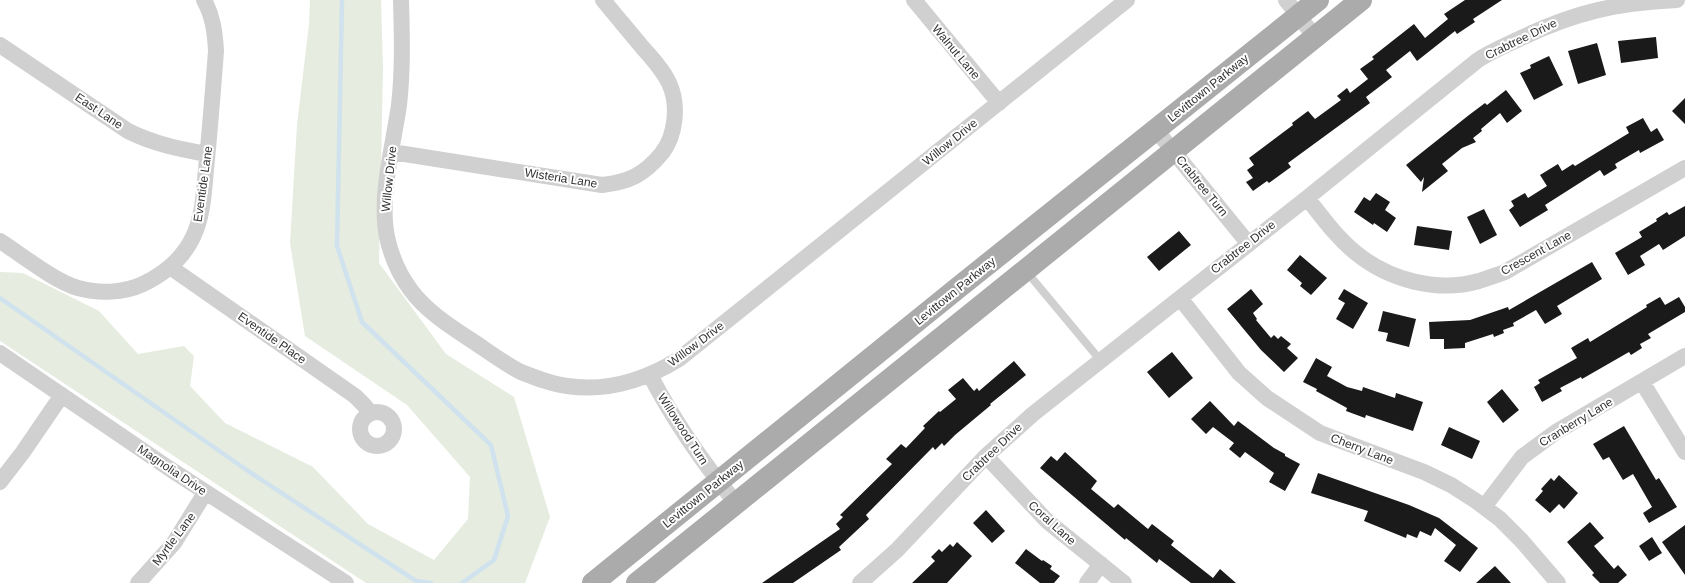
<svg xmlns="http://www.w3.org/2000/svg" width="1685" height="583" font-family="Arial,sans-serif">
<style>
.green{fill:#e6ecdf}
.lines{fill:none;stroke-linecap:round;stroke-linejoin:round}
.stream{stroke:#cfe2ee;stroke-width:4.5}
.building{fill:#1a1a1a}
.service{stroke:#d0d0d0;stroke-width:8}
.minor{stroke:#d0d0d0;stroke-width:16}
.primary{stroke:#ababab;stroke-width:22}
.labels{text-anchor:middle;stroke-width:4;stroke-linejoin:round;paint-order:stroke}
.street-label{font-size:12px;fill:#333;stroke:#fff}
</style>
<rect width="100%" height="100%" fill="#fff"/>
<path class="green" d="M 310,0 L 381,0 L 383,69 L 379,263 L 446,354 L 514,397 L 550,517 L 525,583 L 366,583 L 0,341 L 0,272 L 23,273 L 99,311 L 138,354 L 184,346 L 194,356 L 190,386 L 225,423 L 313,467 L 368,524 L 434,560 L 468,519 L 470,477 L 407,405 L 305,336 L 290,243 L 297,125 L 309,24 Z"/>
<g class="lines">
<path class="stream" d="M 342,0 L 337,246 L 362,322 L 491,445 L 508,516 L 494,560 L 462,583
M 0,298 L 248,471 L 416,581 L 431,583"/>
</g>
<path class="building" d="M 1465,0 L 1502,0 L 1473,19 L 1475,22 L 1457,34 L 1455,31 L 1417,61 L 1410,51 L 1386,70 L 1392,77 L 1366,97 L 1370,103 L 1288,163 L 1291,167 L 1269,183 L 1267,181 L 1253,191 L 1246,182 L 1253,178 L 1247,170 L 1254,165 L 1249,158 L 1293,125 L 1292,123 L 1308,111 L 1315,119 L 1341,100 L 1337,96 L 1347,88 L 1350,93 L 1368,79 L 1360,69 L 1374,59 L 1372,57 L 1414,24 L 1425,38 L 1448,19 L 1444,14 Z
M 1656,37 L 1658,58 L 1621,63 L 1618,41 Z
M 1597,43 L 1606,75 L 1578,84 L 1568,51 Z
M 1549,56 L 1563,85 L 1534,100 L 1520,73 L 1531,68 L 1530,65 Z
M 1506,90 L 1522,111 L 1507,123 L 1500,113 L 1481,129 L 1482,131 L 1473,138 L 1476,142 L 1462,148 L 1442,164 L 1448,171 L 1422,192 L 1424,177 L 1421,182 L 1406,165 L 1469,115 L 1485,103 L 1487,105 Z
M 1685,98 L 1685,124 L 1672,111 Z
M 1643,118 L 1651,132 L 1657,128 L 1664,140 L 1640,153 L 1639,150 L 1615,164 L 1617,168 L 1604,176 L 1600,170 L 1545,205 L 1548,210 L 1520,227 L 1509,210 L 1514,206 L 1511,201 L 1525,193 L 1528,198 L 1547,186 L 1540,175 L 1558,164 L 1562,171 L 1573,164 L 1575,166 L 1629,133 L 1626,127 Z
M 1376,193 L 1390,202 L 1385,210 L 1396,218 L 1387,232 L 1374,223 L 1373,225 L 1354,212 L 1364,197 L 1370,201 Z
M 1685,206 L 1685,236 L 1663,250 L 1659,244 L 1640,256 L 1645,265 L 1628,275 L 1615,253 L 1642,237 L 1639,232 L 1657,221 L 1656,219 L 1667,212 L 1669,215 Z
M 1484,209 L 1497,235 L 1480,244 L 1467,217 Z
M 1417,226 L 1452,231 L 1449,250 L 1414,245 Z
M 1179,231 L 1191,245 L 1159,271 L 1147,257 Z
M 1300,255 L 1327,278 L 1311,295 L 1300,286 L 1302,283 L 1287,270 Z
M 1592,262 L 1602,279 L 1557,306 L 1562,314 L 1545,324 L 1536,310 L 1513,323 L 1514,326 L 1503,330 L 1504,333 L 1494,337 L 1493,334 L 1465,343 L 1465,348 L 1444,349 L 1444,339 L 1430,339 L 1429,322 L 1470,320 L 1508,307 L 1509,310 Z
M 1251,289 L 1263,304 L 1253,313 L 1257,319 L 1256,320 L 1271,338 L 1274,335 L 1278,339 L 1281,336 L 1291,344 L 1287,348 L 1298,358 L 1284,372 L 1261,350 L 1227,309 Z
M 1344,289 L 1368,303 L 1353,329 L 1336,319 L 1345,303 L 1338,299 Z
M 1660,297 L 1665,305 L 1679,297 L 1685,307 L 1685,312 L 1648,334 L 1651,338 L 1640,344 L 1642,348 L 1631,355 L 1629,352 L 1582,379 L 1581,377 L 1560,388 L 1562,391 L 1542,402 L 1534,387 L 1540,383 L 1538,380 L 1577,358 L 1571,348 L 1588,338 L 1590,342 L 1647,307 L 1646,305 Z
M 1383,311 L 1416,319 L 1409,347 L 1386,341 L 1388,333 L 1378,331 Z
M 1172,352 L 1193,378 L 1169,398 L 1147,372 Z
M 1316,358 L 1332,367 L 1327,376 L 1347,387 L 1362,391 L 1363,387 L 1395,398 L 1396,393 L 1423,402 L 1413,431 L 1366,415 L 1365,418 L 1346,411 L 1347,408 L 1316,391 L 1317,389 L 1303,382 Z
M 1014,361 L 1026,375 L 990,404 L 991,405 L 955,435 L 944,446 L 942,443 L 935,450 L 933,447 L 866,515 L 869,519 L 839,547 L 841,550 L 793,583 L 762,583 L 840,529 L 836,524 L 843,517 L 840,515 L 892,464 L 886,459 L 901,444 L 906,448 L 925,428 L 923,426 L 939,411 L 940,412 L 956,399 L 948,390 L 963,378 L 974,391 L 977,388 L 979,391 Z
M 1502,389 L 1519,410 L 1503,423 L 1487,402 Z
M 1210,401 L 1234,426 L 1238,421 L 1274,448 L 1285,454 L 1285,456 L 1300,464 L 1285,491 L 1269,482 L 1274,473 L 1245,452 L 1240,458 L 1229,449 L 1234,443 L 1213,427 L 1206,434 L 1191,419 Z
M 1624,426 L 1656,480 L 1659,478 L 1677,507 L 1649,523 L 1643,513 L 1652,507 L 1633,474 L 1623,480 L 1609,457 L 1603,460 L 1593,444 Z
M 1449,427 L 1480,441 L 1472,459 L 1441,445 Z
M 1065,452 L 1097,481 L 1091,489 L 1114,508 L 1118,504 L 1148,529 L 1152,524 L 1174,541 L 1171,545 L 1213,578 L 1220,569 L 1236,583 L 1191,583 L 1159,559 L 1157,563 L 1126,538 L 1125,540 L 1040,468 L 1051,456 L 1057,461 Z
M 1318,473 L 1409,505 L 1439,518 L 1478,548 L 1460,572 L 1444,561 L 1456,545 L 1435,528 L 1431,536 L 1420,531 L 1417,538 L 1407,534 L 1406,538 L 1364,521 L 1368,511 L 1311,493 Z
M 1559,475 L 1578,493 L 1564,509 L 1559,504 L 1550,513 L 1535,500 L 1543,491 L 1541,489 L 1551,478 L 1554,481 Z
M 986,510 L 1005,531 L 992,543 L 973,523 Z
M 1590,522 L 1604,538 L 1594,546 L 1614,569 L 1618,565 L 1627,575 L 1618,583 L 1600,583 L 1592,575 L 1594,573 L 1567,542 Z
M 1685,525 L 1685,575 L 1662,542 Z
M 1652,537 L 1662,553 L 1649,561 L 1639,546 Z
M 957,542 L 972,556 L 947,583 L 912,583 L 935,561 L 931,557 L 939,549 L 942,552 L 950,544 L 953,547 Z
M 1026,549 L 1042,561 L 1043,560 L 1052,566 L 1050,569 L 1060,576 L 1054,583 L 1040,583 L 1015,563 Z
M 1495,566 L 1511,583 L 1476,583 Z"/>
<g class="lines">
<path class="service" d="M 1026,271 L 1101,361"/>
<path class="minor" d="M 401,0 C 402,35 403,70 399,105 C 393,147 379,196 387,237 C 391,255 399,274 410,289 C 427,313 456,330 480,346 C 493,355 507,365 521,372 C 536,378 551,384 567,386 C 607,392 645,380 679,359 L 1127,0
M 914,0 L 999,103
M 1286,0 L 1315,37
M 0,45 L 128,131 C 154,144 179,149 207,154
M 1156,130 L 1248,243
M 392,152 L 602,185 C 629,182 644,175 662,153 C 676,135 679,104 669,83 C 663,70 652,58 642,47 C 629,31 616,16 603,0
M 1307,198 C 1322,217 1337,238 1356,253 C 1389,280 1437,293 1479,281 C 1488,278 1497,275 1505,272 L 1685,168
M 0,241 C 22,255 54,281 78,288 C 99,294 124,293 143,284 C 164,274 183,258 193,237 C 203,216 204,192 206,169 C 210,130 213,90 216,51 C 215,33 213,16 204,0
M 170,267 L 355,396 L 364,405 L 371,413
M 1180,298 L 1239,373 L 1267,398 L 1320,433 L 1424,472 L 1451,485 L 1476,501 L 1500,519 L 1521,540 L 1558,583
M 0,353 L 170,469 L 346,583
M 650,375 C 674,421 703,463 736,503
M 1642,382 L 1685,452
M360 429a17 17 0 1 1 34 0a17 17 0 1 1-34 0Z
M 986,456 L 1047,521 L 1124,583
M 0,482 L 23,452 L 62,395
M 1484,507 L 1522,457 L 1556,432 L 1685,356
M 138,583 L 174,543 L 205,493
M 860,583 L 897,550 L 986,456 L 1033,414 L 1307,198 L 1478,60 C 1492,51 1507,45 1521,38 C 1576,12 1616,3 1677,0
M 1087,583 L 1101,564"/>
<path class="primary" d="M 593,583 L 959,287 L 1318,0
M 637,583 L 1361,0"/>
</g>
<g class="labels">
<g class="street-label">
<text transform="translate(1521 39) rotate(-26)" y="4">Crabtree Drive</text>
<text transform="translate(956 52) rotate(50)" y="4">Walnut Lane</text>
<text transform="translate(1208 88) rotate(-39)" y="4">Levittown Parkway</text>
<text transform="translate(99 111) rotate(34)" y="4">East Lane</text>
<text transform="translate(950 142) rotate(-39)" y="4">Willow Drive</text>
<text transform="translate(561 178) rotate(9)" y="4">Wisteria Lane</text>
<text transform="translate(389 179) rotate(-84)" y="4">Willow Drive</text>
<text transform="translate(203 184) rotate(-82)" y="4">Eventide Lane</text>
<text transform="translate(1202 186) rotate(51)" y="4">Crabtree Turn</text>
<text transform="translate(1243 247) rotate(-38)" y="4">Crabtree Drive</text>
<text transform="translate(1536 253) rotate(-29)" y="4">Crescent Lane</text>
<text transform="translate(955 291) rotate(-39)" y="4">Levittown Parkway</text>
<text transform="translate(272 338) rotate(35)" y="4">Eventide Place</text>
<text transform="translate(696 344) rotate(-37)" y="4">Willow Drive</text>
<text transform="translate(1576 422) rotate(-31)" y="4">Cranberry Lane</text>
<text transform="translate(683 429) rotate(57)" y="4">Willowood Turn</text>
<text transform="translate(1362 449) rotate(21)" y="4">Cherry Lane</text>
<text transform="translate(992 452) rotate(-44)" y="4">Crabtree Drive</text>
<text transform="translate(172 470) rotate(34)" y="4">Magnolia Drive</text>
<text transform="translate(703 494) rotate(-39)" y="4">Levittown Parkway</text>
<text transform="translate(1052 523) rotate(42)" y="4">Coral Lane</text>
<text transform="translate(174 539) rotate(-53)" y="4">Myrtle Lane</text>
</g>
</g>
</svg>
